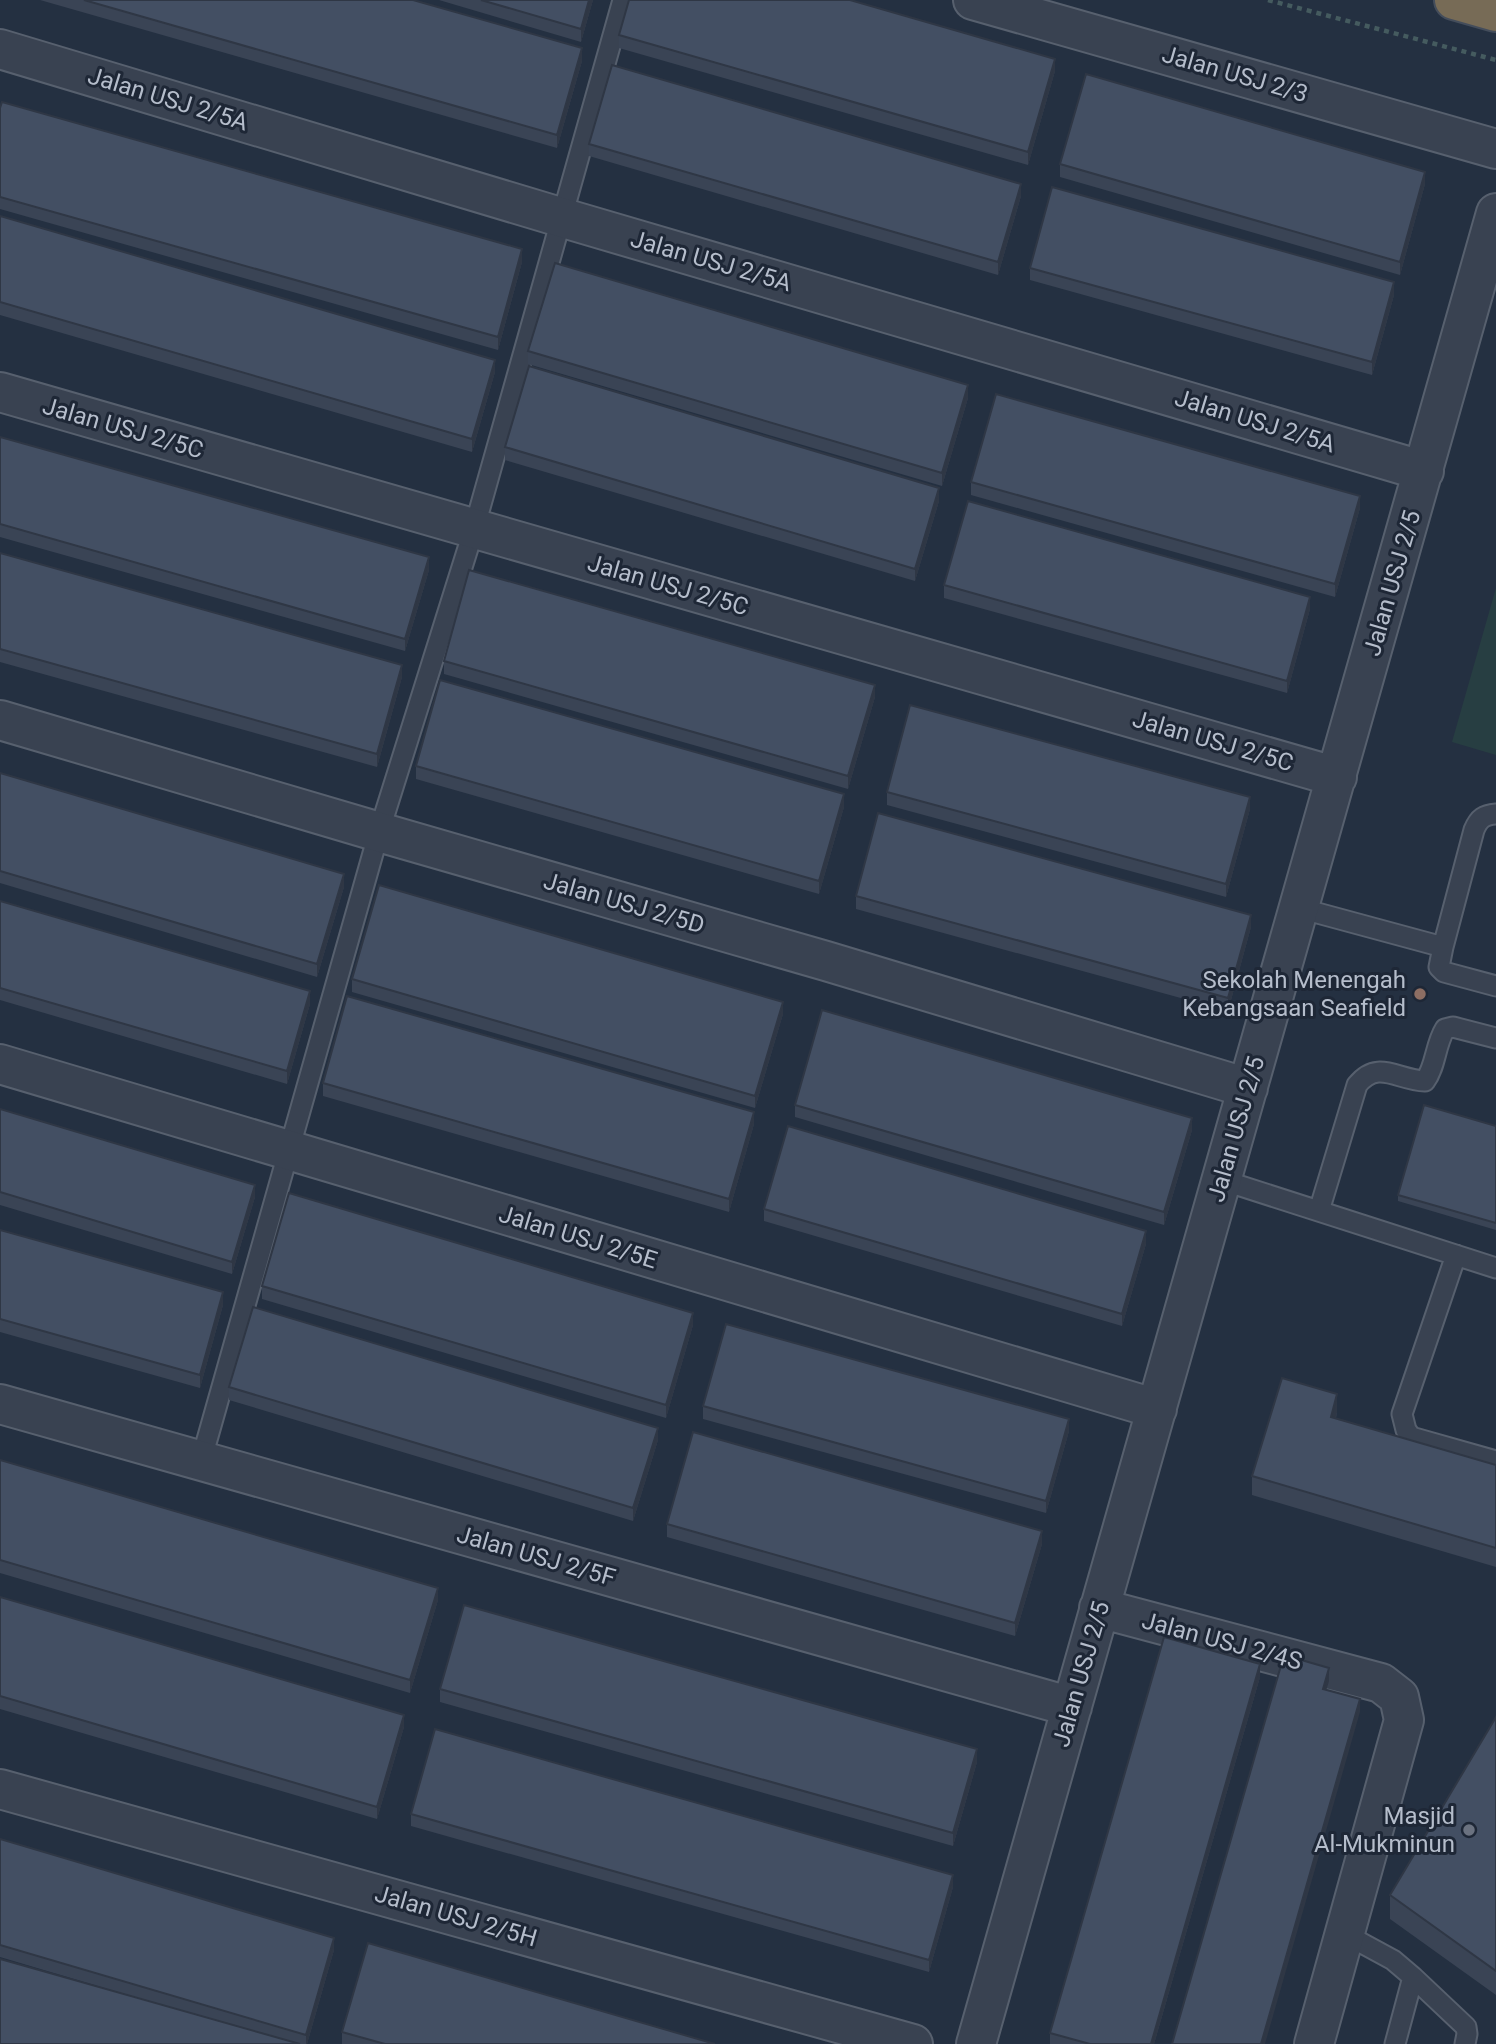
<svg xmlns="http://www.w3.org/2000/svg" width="1496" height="2044" font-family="Roboto,sans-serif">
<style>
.green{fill:#273e42}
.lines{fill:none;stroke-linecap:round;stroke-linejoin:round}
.service-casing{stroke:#57606e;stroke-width:23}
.minor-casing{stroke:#57606e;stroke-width:42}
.motorway-casing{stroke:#444d5b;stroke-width:42}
.path{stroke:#455b5f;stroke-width:4.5;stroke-dasharray:5 5;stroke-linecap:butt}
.service{stroke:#394251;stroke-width:19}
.minor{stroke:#394251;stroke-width:38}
.motorway{stroke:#776b56;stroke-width:38}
.wall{fill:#3a4455}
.shaded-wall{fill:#2f3745}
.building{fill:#434f63;stroke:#2f3745;stroke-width:2}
.education-dot{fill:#8d6e63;stroke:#1e2736;stroke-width:2.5}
.worship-dot{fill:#6b7280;stroke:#1e2736;stroke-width:2.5}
.labels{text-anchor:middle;stroke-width:6;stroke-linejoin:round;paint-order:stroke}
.street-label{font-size:24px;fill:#b5bdcb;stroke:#1e2736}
.poi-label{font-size:24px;fill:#b5bdcb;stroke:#1e2736;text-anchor:end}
</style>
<rect width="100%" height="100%" fill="#243041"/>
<path class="green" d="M 1496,588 L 1496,755 L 1452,742 Z"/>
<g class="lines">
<g class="service-casing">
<path id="service" d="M 1496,814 C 1484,815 1479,818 1474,830 L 1443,947 L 1439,967 L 1444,972 L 1496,986
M 1299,908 L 1443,947
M 1222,1180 L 1496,1268
M 1319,1211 L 1357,1085 C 1378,1059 1397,1080 1425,1081 C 1436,1066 1435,1045 1445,1029 L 1453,1027 L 1496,1038
M 1456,1255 L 1402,1414 L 1406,1430 L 1411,1437 L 1496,1461
M 201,1461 L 379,832 L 474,529 L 623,0
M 1345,1934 L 1393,1960 L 1413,1977 L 1395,2044
M 1413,1977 L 1466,2027 L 1467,2034 L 1465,2044"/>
</g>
<g class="minor-casing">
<path id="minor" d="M 973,0 L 1496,149
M 0,49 L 560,217 L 1424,471
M 0,392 L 1337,777
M 0,720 L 379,832 L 826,961 L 1248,1088
M 0,1064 L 1157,1409
M 0,1404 L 1072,1707
M 1099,1608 L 1381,1683 L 1399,1697 L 1404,1720 L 1314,2044
M 0,1789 L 913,2044
M 976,2044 L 1496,213"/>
</g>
<g class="motorway-casing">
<path id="motorway" d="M 1454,0 L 1496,12"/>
</g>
<path class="path" d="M 1268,0 L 1496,60"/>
<use href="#service" class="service"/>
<use href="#minor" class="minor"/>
<use href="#motorway" class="motorway"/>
</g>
<path class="wall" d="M 40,0 L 413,0 L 582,61 L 557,148 Z
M 439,0 L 593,0 L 581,42 Z
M 619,35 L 1055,71 L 1028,165 L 619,48 Z
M 0,108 L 522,262 L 498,350 L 0,209 Z
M 589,144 L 1021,196 L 998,275 L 589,156 Z
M 1060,164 L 1425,184 L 1400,275 L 1060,177 Z
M 0,216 L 495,372 L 472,452 L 0,315 Z
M 1030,268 L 1394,295 L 1372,375 L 1030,280 Z
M 528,351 L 968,398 L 942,486 L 528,364 Z
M 0,437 L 429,570 L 405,651 L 0,537 Z
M 505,447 L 939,501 L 915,581 L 505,460 Z
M 971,482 L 1360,508 L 1335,597 L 971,495 Z
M 0,553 L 402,677 L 377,767 L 0,662 Z
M 944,585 L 1310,609 L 1287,693 L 944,598 Z
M 444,661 L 875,697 L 848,789 L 444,674 Z
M 416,766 L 844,807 L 819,894 L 416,779 Z
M 0,773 L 344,887 L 317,977 L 0,883 Z
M 887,792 L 1250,809 L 1226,897 L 887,805 Z
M 856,896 L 1251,927 L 1228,1011 L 856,909 Z
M 0,901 L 310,1004 L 287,1084 L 0,1000 Z
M 352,979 L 783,1014 L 755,1108 L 352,992 Z
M 323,1083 L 754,1124 L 729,1212 L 323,1096 Z
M 795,1105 L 1192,1130 L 1164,1225 L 795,1117 Z
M 0,1109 L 255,1197 L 232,1274 L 0,1205 Z
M 1496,1126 L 1496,1230 L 1398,1201 L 1398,1195 Z
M 764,1209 L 1146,1244 L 1122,1326 L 764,1221 Z
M 0,1230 L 223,1305 L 200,1388 L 0,1332 Z
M 262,1286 L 693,1325 L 666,1418 L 262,1299 Z
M 229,1387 L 658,1440 L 633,1521 L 229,1400 Z
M 703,1406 L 1069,1431 L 1046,1513 L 703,1419 Z
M 1337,1412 L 1336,1418 L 1496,1465 L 1496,1567 L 1252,1495 L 1252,1476 Z
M 0,1460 L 438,1600 L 410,1693 L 0,1573 Z
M 667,1524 L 1042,1544 L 1015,1636 L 667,1537 Z
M 0,1597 L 404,1727 L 377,1819 L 0,1709 Z
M 1260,1677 L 1154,2044 L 1050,2044 L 1050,2033 Z
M 440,1689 L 977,1762 L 953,1846 L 440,1702 Z
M 1496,1717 L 1496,1995 L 1390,1919 L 1390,1895 Z
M 411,1814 L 953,1887 L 929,1972 L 411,1826 Z
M 0,1839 L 334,1950 L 307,2044 L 0,2044 L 175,2009 L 0,1957 Z
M 342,2032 L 715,2044 L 342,2044 Z"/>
<path class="shaded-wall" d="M 589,0 L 593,0 L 581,42 L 581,29 Z
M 582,48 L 582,61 L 557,148 L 557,135 Z
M 1055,59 L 1055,71 L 1028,165 L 1028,152 Z
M 1425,172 L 1425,184 L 1400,275 L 1400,262 Z
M 1021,184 L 1021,196 L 998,275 L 998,262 Z
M 522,249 L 522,262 L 498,350 L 498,337 Z
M 1394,282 L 1394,295 L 1372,375 L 1372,362 Z
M 495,360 L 495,372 L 472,452 L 472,439 Z
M 968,385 L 968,398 L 942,486 L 942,473 Z
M 939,488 L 939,501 L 915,581 L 915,569 Z
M 1360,496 L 1360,508 L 1335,597 L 1335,584 Z
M 429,557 L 429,570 L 405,651 L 405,639 Z
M 1310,597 L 1310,609 L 1287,693 L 1287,681 Z
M 402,665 L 402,677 L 377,767 L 377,754 Z
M 875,685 L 875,697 L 848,789 L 848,776 Z
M 844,794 L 844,807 L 819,894 L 819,881 Z
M 1250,797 L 1250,809 L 1226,897 L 1226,884 Z
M 344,874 L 344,887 L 317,977 L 317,964 Z
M 1251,915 L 1251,927 L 1228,1011 L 1228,998 Z
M 310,991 L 310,1004 L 287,1084 L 287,1071 Z
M 783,1002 L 783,1014 L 755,1108 L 755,1096 Z
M 754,1112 L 754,1124 L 729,1212 L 729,1199 Z
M 1192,1118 L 1192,1130 L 1164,1225 L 1164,1212 Z
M 255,1185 L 255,1197 L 232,1274 L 232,1262 Z
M 1146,1231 L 1146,1244 L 1122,1326 L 1122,1314 Z
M 223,1292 L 223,1305 L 200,1388 L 200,1375 Z
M 693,1313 L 693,1325 L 666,1418 L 666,1405 Z
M 1337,1394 L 1337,1412 L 1331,1436 L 1331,1417 Z
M 1069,1419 L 1069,1431 L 1046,1513 L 1046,1501 Z
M 658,1428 L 658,1440 L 633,1521 L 633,1508 Z
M 1042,1531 L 1042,1544 L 1015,1636 L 1015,1623 Z
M 438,1588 L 438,1600 L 410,1693 L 410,1680 Z
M 1260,1664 L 1260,1677 L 1154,2044 L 1151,2044 Z
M 1329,1668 L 1329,1681 L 1323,1701 L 1323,1689 Z
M 1360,1699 L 1360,1712 L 1265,2044 L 1261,2044 Z
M 404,1715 L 404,1727 L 377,1819 L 377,1807 Z
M 977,1749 L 977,1762 L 953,1846 L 953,1833 Z
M 953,1875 L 953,1887 L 929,1972 L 929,1960 Z
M 334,1938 L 334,1950 L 307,2044 L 306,2044 L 306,2035 Z"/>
<path class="building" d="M 84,0 L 413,0 L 582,48 L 557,135 Z
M 481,0 L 589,0 L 581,29 Z
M 629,0 L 850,0 L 1055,59 L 1028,152 L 619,35 Z
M 612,65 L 1021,184 L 998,262 L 589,144 Z
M 1086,74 L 1425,172 L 1400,262 L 1060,164 Z
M 2,102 L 522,249 L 498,337 L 0,197 L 0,108 Z
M 1052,187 L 1394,282 L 1372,362 L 1030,268 Z
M 0,216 L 495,360 L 472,439 L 0,302 Z
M 555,263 L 968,385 L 942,473 L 528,351 Z
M 529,366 L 939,488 L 915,569 L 505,447 Z
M 996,394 L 1360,496 L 1335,584 L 971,482 Z
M 0,437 L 429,557 L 405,639 L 0,524 Z
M 968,501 L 1310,597 L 1287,681 L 944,585 Z
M 0,553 L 402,665 L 377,754 L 0,649 Z
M 469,570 L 875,685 L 848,776 L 444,661 Z
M 440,680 L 844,794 L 819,881 L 416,766 Z
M 910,705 L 1250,797 L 1226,884 L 887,792 Z
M 0,773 L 344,874 L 317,964 L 0,871 Z
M 878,813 L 1251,915 L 1228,998 L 856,896 Z
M 379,885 L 783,1002 L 755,1096 L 352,979 Z
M 0,901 L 310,991 L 287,1071 L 0,988 Z
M 347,996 L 754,1112 L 729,1199 L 323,1083 Z
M 822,1010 L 1192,1118 L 1164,1212 L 795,1105 Z
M 1424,1105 L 1496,1126 L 1496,1223 L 1398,1195 Z
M 0,1109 L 255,1185 L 232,1262 L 0,1192 Z
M 788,1126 L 1146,1231 L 1122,1314 L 764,1209 Z
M 289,1193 L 693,1313 L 666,1405 L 262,1286 Z
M 0,1230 L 223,1292 L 200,1375 L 0,1319 Z
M 253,1307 L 658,1428 L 633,1508 L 229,1387 Z
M 726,1324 L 1069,1419 L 1046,1501 L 703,1406 Z
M 1282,1378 L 1337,1394 L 1331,1417 L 1496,1465 L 1496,1548 L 1252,1476 Z
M 693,1432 L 1042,1531 L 1015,1623 L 667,1524 Z
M 0,1460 L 438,1588 L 410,1680 L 0,1560 Z
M 0,1597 L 404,1715 L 377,1807 L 0,1696 Z
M 464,1605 L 977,1749 L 953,1833 L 440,1689 Z
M 1164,1637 L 1260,1664 L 1151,2044 L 1090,2044 L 1050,2033 Z
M 1284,1655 L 1329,1668 L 1323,1689 L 1360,1699 L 1261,2044 L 1172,2044 Z
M 1496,1717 L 1496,1971 L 1390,1895 Z
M 435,1729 L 953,1875 L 929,1960 L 411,1814 Z
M 0,1839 L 334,1938 L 306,2035 L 0,1945 Z
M 368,1943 L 715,2044 L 385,2044 L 342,2032 Z
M 0,1959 L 300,2044 L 0,2044 Z"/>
<circle class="education-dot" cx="1420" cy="994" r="7"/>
<circle class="worship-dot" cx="1469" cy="1830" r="7"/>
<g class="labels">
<g class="street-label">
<text transform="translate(1235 74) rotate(16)" y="8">Jalan USJ 2/3</text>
<text transform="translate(168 99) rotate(17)" y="8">Jalan USJ 2/5A</text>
<text transform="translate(711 261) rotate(16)" y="8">Jalan USJ 2/5A</text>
<text transform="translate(1255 421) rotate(17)" y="8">Jalan USJ 2/5A</text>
<text transform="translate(123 428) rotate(16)" y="8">Jalan USJ 2/5C</text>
<text transform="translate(1392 583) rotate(-74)" y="8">Jalan USJ 2/5</text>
<text transform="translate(668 585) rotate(16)" y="8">Jalan USJ 2/5C</text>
<text transform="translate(1213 741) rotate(16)" y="8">Jalan USJ 2/5C</text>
<text transform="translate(624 903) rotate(16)" y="8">Jalan USJ 2/5D</text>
<text transform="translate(1236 1129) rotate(-74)" y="8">Jalan USJ 2/5</text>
<text transform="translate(578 1237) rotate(17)" y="8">Jalan USJ 2/5E</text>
<text transform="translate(536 1556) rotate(16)" y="8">Jalan USJ 2/5F</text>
<text transform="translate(1222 1641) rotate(15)" y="8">Jalan USJ 2/4S</text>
<text transform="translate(1081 1674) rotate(-74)" y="8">Jalan USJ 2/5</text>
<text transform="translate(456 1916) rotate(16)" y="8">Jalan USJ 2/5H</text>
</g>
<g class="poi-label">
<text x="1406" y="988">Sekolah Menengah<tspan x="1406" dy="28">Kebangsaan Seafield</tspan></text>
<text x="1455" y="1824">Masjid<tspan x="1455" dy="28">Al-Mukminun</tspan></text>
</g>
</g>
</svg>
